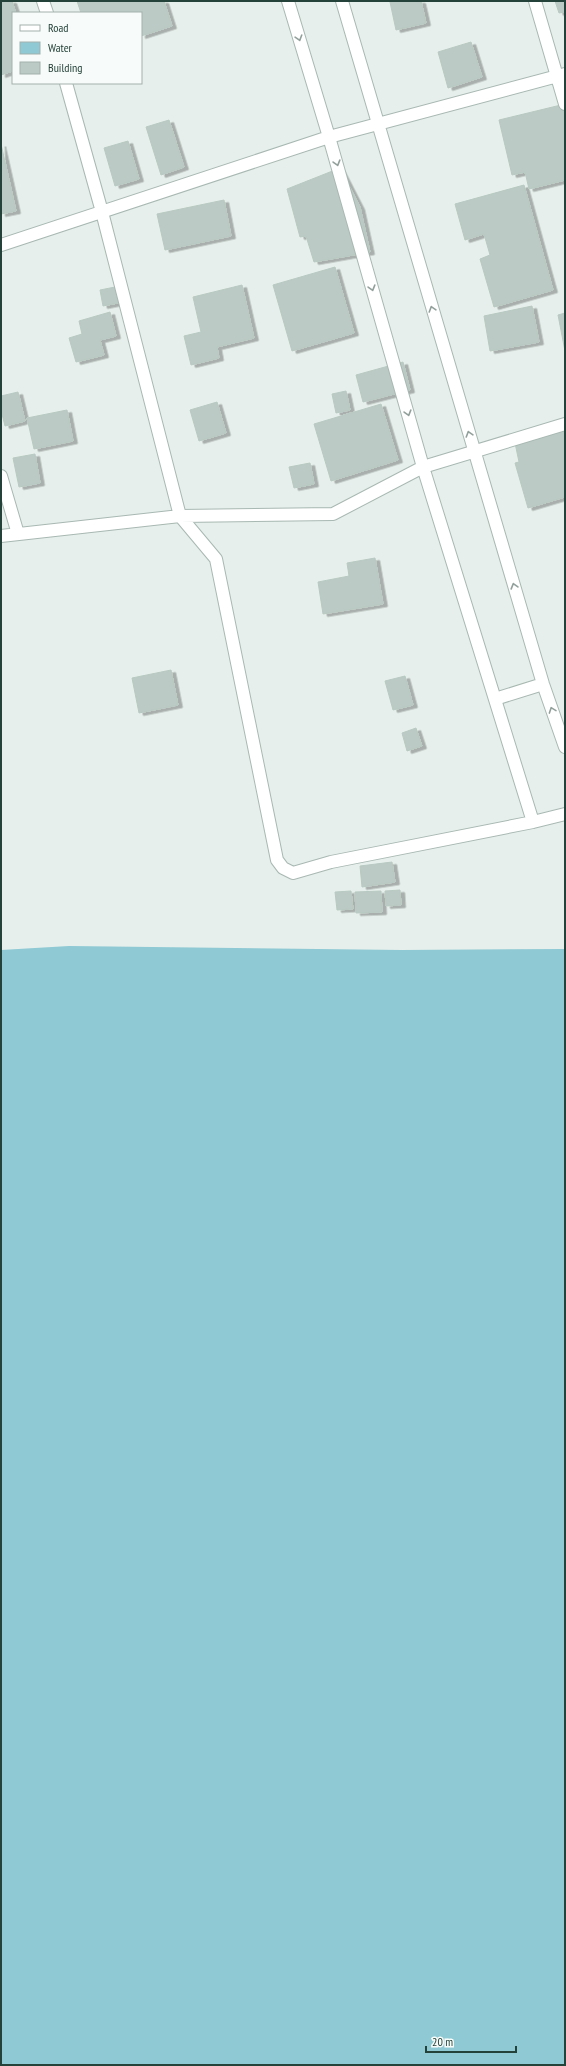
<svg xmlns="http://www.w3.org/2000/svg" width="566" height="2066" font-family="'PT Sans Narrow',sans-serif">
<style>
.water{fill:#8ec9d4}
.building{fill:#bbcac4;stroke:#b8c9c2;filter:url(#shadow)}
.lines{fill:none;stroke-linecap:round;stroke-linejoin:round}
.minor-casing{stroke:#a8b8b2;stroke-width:14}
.minor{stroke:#fff;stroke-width:12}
.oneway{stroke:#92a09c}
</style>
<defs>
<filter id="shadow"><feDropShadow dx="4.5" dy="2.5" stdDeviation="0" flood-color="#0004"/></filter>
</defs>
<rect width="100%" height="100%" fill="#e6efeb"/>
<path class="water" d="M 69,946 L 402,950 L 565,949 L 565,2065 L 1,2065 L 1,950 Z"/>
<path class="building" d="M 1,1 L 12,1 L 16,13 L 13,13 L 13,71 L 1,75 Z
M 77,1 L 164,1 L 172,26 L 141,36 L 141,13 L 81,13 Z
M 394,1 L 421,1 L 426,23 L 396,30 L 390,2 Z
M 555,1 L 565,1 L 565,12 L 559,13 Z
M 471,42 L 482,77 L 448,88 L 438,52 Z
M 565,104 L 565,180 L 529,189 L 525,172 L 512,175 L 499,120 Z
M 169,120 L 184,167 L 161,175 L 146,127 Z
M 128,141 L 139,179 L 115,186 L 104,148 Z
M 1,144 L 16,211 L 1,214 Z
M 340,168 L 360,207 L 370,252 L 314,262 L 306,236 L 300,237 L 287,189 Z
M 524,185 L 553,290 L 494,307 L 480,259 L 490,255 L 484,234 L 465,240 L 455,204 Z
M 224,200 L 231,236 L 165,250 L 157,214 Z
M 335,267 L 354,333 L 292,351 L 273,285 Z
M 242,285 L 254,338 L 217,347 L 219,358 L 191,365 L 184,336 L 201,332 L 193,297 Z
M 120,286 L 123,302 L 103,306 L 100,290 Z
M 532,306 L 539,342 L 490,351 L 484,316 Z
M 110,312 L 116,336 L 100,340 L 104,355 L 76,362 L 69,338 L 82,334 L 79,321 Z
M 565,313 L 565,351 L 558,315 Z
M 403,362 L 410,390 L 363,402 L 356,375 Z
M 346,391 L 350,410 L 336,413 L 332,394 Z
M 18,392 L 25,421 L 5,426 L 1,410 L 1,396 Z
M 217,402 L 226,433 L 199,441 L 190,410 Z
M 381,404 L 398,460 L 331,481 L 314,424 Z
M 67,410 L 73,441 L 34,449 L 27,418 Z
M 565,429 L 565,497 L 528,508 L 515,463 L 519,462 L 515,443 Z
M 35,454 L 40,483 L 19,487 L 13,458 Z
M 310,463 L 314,484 L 294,488 L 289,467 Z
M 375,558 L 383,604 L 323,614 L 318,582 L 349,576 L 347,563 Z
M 171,670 L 178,705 L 139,713 L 132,678 Z
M 405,676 L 413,705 L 393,710 L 385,681 Z
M 416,728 L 422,746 L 407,751 L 402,733 Z
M 392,862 L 395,882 L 362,887 L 360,866 Z
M 400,890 L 401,905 L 386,906 L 385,891 Z
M 351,891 L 353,909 L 337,910 L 335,892 Z
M 381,891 L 382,912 L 356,913 L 355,892 Z"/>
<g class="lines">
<g class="minor-casing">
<path id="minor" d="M 43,1 L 47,13
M 288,1 L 329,137 L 423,467 L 533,822
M 342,1 L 543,684 L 565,747
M 535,1 L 565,104
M 66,83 L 102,212 L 180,516 L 216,559 L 277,860 L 283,868 L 293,873 L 331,862 L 533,822 L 565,814
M 1,245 L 329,137 L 565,74
M 1,476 L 18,534
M 1,536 L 180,516 L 333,514 L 423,467 L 565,424
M 495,699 L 543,684"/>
</g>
<use href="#minor" class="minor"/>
</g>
<defs><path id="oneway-chevron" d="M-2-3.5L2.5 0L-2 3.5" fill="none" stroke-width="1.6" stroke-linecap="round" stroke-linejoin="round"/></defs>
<g class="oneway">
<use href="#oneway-chevron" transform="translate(299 38) rotate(73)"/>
<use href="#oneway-chevron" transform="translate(337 163) rotate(74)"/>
<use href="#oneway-chevron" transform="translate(372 288) rotate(74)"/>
<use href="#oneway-chevron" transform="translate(432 309) rotate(-107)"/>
<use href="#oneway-chevron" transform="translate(408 413) rotate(74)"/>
<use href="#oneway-chevron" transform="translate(469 434) rotate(-107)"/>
<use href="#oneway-chevron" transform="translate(514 586) rotate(-106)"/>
<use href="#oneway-chevron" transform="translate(552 710) rotate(-110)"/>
</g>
<rect width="566" height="2066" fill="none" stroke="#24423a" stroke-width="4"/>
<rect x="12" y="12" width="130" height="72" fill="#f7fbf9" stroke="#a3b1ad"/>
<rect x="20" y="25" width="20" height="6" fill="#ffffff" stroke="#a3b1ad"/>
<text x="48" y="32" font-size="12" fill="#24423a">Road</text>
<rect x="20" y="42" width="20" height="12" fill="#8ec9d4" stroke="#a3b1ad"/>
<text x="48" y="52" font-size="12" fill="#24423a">Water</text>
<rect x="20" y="62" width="20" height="12" fill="#bbcac4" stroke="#a3b1ad"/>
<text x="48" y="72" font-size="12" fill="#24423a">Building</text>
<path d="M426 2046v6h90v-6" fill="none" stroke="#24423a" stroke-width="2"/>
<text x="432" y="2046" font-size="12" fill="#24423a" stroke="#f7fbf9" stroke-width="3" paint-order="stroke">20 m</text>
</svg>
